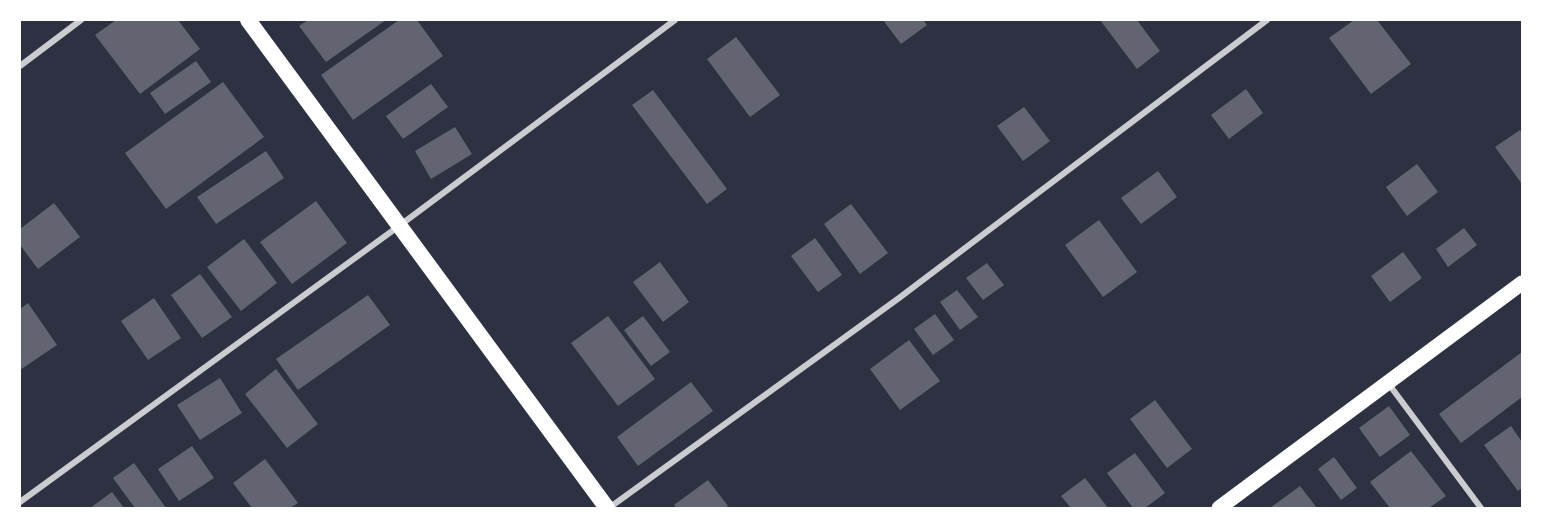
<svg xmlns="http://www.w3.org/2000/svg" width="1542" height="528" font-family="Montserrat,sans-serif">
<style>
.building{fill:#626471}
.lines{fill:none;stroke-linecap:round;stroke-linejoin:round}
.minor{stroke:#caccd0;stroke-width:6}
.primary{stroke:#fff;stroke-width:15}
.trunk{stroke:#fff;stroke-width:16}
</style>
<rect width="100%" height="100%" fill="#2d3142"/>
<path class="building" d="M 116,20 L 178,20 L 200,49 L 140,94 L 95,35 Z
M 308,20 L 386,20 L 326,62 L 299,26 Z
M 399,20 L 417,20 L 443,56 L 353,120 L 321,75 Z
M 883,20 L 923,20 L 927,25 L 901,44 Z
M 1100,20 L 1137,20 L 1160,51 L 1137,69 Z
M 1354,20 L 1377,20 L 1411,64 L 1371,94 L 1329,38 Z
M 736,37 L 780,95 L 750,117 L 707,59 Z
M 196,61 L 211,82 L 165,114 L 150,93 Z
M 223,82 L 264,137 L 166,209 L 125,153 Z
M 431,84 L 448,107 L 403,139 L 386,116 Z
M 1246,89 L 1263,113 L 1229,139 L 1211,115 Z
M 653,90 L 727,189 L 707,204 L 632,105 Z
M 1024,107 L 1050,141 L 1023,161 L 997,126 Z
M 455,127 L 472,154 L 431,179 L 415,151 Z
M 1520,130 L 1522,134 L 1522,184 L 1495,147 Z
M 266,151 L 284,178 L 216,224 L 197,197 Z
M 1417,164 L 1438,192 L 1407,216 L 1386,187 Z
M 1158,171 L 1177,197 L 1141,224 L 1121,198 Z
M 316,201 L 347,243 L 292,284 L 260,242 Z
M 54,203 L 80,237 L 38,269 L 20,245 L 20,229 Z
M 851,204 L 888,253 L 860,274 L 824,224 Z
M 1099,220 L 1137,272 L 1103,297 L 1065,245 Z
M 1464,228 L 1477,245 L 1448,267 L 1436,249 Z
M 815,238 L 842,275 L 818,292 L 791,256 Z
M 244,239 L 277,283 L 241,311 L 207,267 Z
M 1403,252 L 1422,278 L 1390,302 L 1371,276 Z
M 660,262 L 689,302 L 663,322 L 633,282 Z
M 987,263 L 1004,285 L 983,300 L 966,278 Z
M 200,274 L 232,317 L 202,338 L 171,295 Z
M 957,290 L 978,317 L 960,330 L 940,302 Z
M 368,295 L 390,325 L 298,390 L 276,359 Z
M 154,298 L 181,338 L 148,360 L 121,321 Z
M 28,303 L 57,345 L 20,370 L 20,309 Z
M 935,314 L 954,340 L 933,355 L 914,329 Z
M 608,316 L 655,379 L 618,406 L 571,343 Z
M 643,316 L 670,352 L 651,366 L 624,330 Z
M 909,340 L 940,381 L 900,410 L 870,369 Z
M 1522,352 L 1522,397 L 1461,443 L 1439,414 Z
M 276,369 L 318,424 L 287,448 L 245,394 Z
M 220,378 L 242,413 L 200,440 L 177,405 Z
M 691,382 L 713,411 L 638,466 L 617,437 Z
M 1155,400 L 1192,449 L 1167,468 L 1130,419 Z
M 1389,406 L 1410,435 L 1380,457 L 1359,428 Z
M 1511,426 L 1522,442 L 1522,488 L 1518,491 L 1484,445 Z
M 192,446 L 214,478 L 179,501 L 158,469 Z
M 1411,451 L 1446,496 L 1429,508 L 1390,508 L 1370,482 Z
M 1135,453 L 1165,493 L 1145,508 L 1133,508 L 1107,473 Z
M 1334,457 L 1357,488 L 1341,500 L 1318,469 Z
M 265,459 L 298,503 L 290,508 L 252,508 L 233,483 Z
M 134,463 L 166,508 L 135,508 L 113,478 Z
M 1085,478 L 1108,508 L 1071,508 L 1061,496 Z
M 708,480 L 728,506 L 724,508 L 677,508 L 674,505 Z
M 1300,486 L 1317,508 L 1270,508 Z
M 112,492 L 124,508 L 90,508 Z"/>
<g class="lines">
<path class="minor" d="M 20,66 L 81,20
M 1388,383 L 1481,508
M 20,502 L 399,226 L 675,20
M 609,508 L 899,298 L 1267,20"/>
<path class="primary" d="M 1219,508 L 1522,283"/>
<path class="trunk" d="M 248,20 L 607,508"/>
</g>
<rect width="1542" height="528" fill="none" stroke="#ffffff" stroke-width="42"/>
</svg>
